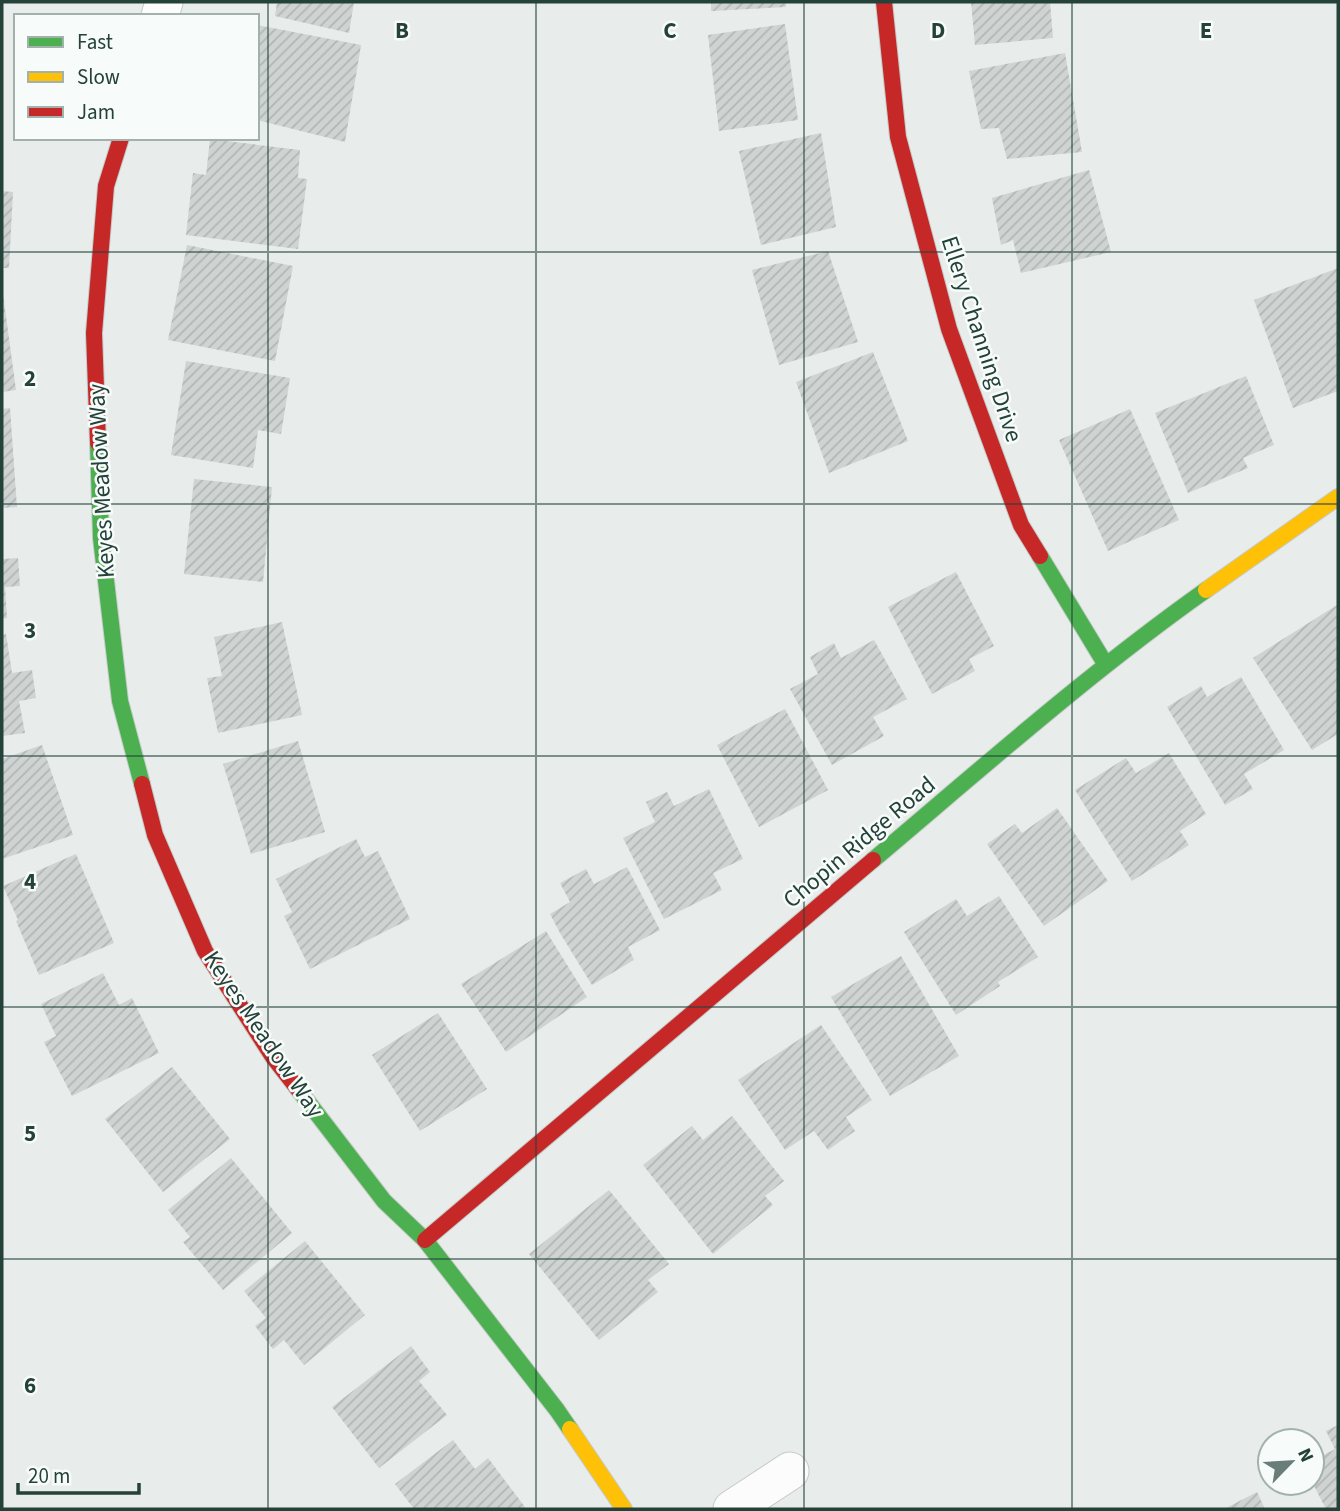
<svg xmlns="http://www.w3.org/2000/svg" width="1340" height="1511" font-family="'Source Sans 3',sans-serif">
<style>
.building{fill:url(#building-hatch)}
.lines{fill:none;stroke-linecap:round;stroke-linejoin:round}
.street-casing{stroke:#c5cac8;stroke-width:39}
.fast-casing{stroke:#c3cbc8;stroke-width:18}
.slow-casing{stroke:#c3cbc8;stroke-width:18}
.jam-casing{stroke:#c3cbc8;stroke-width:18}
.street{stroke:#fcfcfc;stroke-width:37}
.fast{stroke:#4caf50;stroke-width:16}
.slow{stroke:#ffc107;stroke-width:16}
.jam{stroke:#c62828;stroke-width:16}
.grid{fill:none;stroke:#24423a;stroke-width:2;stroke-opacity:0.55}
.labels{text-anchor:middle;stroke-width:5;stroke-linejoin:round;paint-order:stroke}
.street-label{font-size:24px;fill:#24423a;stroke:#f7fbf9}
.grid-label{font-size:23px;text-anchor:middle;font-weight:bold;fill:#24423a;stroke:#f7fbf9;stroke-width:5;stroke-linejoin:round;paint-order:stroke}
</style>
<defs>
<pattern id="building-hatch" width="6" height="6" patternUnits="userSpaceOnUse" patternTransform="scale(1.75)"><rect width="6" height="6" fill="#cfd4d2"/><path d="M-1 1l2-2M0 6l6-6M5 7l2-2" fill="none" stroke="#b2b7b5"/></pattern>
</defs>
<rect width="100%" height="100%" fill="#e8edeb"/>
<path class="building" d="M 277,2 L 354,2 L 349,33 L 275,16 Z
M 711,2 L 786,2 L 786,7 L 711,11 Z
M 971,2 L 1050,2 L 1053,38 L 975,45 Z
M 785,24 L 798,120 L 719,131 L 708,35 Z
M 257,25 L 361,45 L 345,142 L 257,120 Z
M 1065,53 L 1082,152 L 1007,159 L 999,128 L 981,129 L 969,71 Z
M 821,133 L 836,227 L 761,245 L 739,151 Z
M 210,139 L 300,150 L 298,178 L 307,179 L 298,249 L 186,235 L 193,173 L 206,175 Z
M 1089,170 L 1111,252 L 1021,273 L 1013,240 L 1001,245 L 992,198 Z
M 2,191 L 13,192 L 9,268 L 2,268 Z
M 187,245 L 293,266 L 275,361 L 168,340 Z
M 828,251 L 858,342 L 779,365 L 752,270 Z
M 1338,268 L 1338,391 L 1293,408 L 1254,300 Z
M 2,294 L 3,294 L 16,390 L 2,392 Z
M 873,352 L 908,441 L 829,473 L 796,382 Z
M 186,361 L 290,378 L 281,434 L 258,430 L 253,468 L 171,455 Z
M 1246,376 L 1274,445 L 1243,458 L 1248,468 L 1188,493 L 1155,413 Z
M 10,408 L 17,507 L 2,508 L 2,409 Z
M 1130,409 L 1179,520 L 1108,551 L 1059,440 Z
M 194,479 L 272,487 L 263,582 L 184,574 Z
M 18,558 L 20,586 L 5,587 L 7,618 L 2,619 L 2,559 Z
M 956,572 L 994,646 L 969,659 L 975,671 L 932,694 L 888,607 Z
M 1337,605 L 1338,608 L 1338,734 L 1312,750 L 1253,658 Z
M 282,622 L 302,715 L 218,733 L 207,678 L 222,676 L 214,637 Z
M 6,634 L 12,673 L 32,670 L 36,698 L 19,701 L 25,733 L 2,736 L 2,635 Z
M 874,640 L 907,699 L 873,717 L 884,736 L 832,765 L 790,689 L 818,674 L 810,657 L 834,643 L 841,658 Z
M 1241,677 L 1284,750 L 1244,774 L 1253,789 L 1225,805 L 1167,707 L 1201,686 L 1207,697 Z
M 785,709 L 828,790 L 759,827 L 717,745 Z
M 298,741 L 325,832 L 251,854 L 223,764 Z
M 42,745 L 73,835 L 2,859 L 2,759 Z
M 1169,753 L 1206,814 L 1180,831 L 1189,845 L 1132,881 L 1075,790 L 1126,758 L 1136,773 Z
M 709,789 L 743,859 L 713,873 L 722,890 L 664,919 L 623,838 L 655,822 L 646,802 L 667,792 L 674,806 Z
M 1057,808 L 1108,881 L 1044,926 L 987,844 L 1015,824 L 1022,833 Z
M 356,839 L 365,857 L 378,851 L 410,919 L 310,969 L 284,916 L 292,912 L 276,879 Z
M 76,854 L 114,943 L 39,975 L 16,921 L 18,920 L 3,886 Z
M 627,867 L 660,930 L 628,947 L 634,960 L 592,985 L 560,933 L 550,914 L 570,902 L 560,883 L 586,869 L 594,884 Z
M 999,896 L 1038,957 L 998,982 L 1000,986 L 956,1015 L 904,932 L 956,899 L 967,916 Z
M 546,931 L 587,997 L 506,1052 L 461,984 Z
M 901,956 L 959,1056 L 890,1096 L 831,997 Z
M 103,973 L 119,1005 L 132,998 L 159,1053 L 72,1096 L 44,1042 L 56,1036 L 41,1004 Z
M 438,1013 L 487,1089 L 420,1131 L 372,1055 Z
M 821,1025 L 872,1100 L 846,1117 L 855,1131 L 828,1150 L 814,1131 L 785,1150 L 738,1080 Z
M 172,1067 L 230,1139 L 163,1192 L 105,1119 Z
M 732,1116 L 784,1181 L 765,1196 L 773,1205 L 713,1254 L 643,1165 L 692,1126 L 703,1140 Z
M 231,1158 L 292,1233 L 223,1290 L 183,1242 L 190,1237 L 168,1210 Z
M 609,1190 L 669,1264 L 648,1280 L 658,1292 L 599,1340 L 529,1254 Z
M 305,1241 L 365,1315 L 304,1365 L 284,1340 L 273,1349 L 255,1326 L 266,1318 L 244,1291 Z
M 411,1346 L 430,1372 L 419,1381 L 447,1415 L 379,1468 L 332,1407 Z
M 1338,1425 L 1338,1509 L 1326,1509 L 1312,1482 L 1312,1461 L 1335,1449 L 1326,1431 Z
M 453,1440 L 475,1469 L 488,1458 L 525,1507 L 523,1509 L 414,1509 L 395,1484 Z
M 1257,1492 L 1265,1509 L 1224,1509 Z"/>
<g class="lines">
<g class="street-casing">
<path id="street" d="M 160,16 L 164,2
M 732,1509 L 790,1471"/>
</g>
<g class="fast-casing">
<path id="fast" d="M 98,443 L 101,538 L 120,701 L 142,784
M 1040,556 L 1106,665
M 873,860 C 982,768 1089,673 1206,590
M 298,1089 L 384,1201 L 425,1240 L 557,1410 L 570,1429"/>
</g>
<g class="slow-casing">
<path id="slow" d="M 1206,590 L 1338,497
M 570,1429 L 624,1509"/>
</g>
<g class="jam-casing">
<path id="jam" d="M 884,2 L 898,137 L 949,329 L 1021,525 L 1040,556
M 98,443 L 94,333 L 106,186 L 121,138
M 142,784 L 155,835 L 205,951 L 273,1057 L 298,1089
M 425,1240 L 873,860"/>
</g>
<use href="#street" class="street"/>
<use href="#fast" class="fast"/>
<use href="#slow" class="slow"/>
<use href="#jam" class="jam"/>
</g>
<path class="grid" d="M 268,2 L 268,1509M 536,2 L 536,1509M 804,2 L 804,1509M 1072,2 L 1072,1509M 2,252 L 1338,252M 2,504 L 1338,504M 2,756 L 1338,756M 2,1007 L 1338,1007M 2,1259 L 1338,1259"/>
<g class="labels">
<g class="street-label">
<text transform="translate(982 339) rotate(72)" y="8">Ellery Channing Drive</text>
<text transform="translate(101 481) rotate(-93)" y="8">Keyes Meadow Way</text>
<text transform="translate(859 842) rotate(-40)" y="8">Chopin Ridge Road</text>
<text transform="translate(264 1034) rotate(56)" y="8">Keyes Meadow Way</text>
</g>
</g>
<g class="grid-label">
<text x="402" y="38">B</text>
<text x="670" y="38">C</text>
<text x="938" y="38">D</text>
<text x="1206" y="38">E</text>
<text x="30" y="386">2</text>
<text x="30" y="638">3</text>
<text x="30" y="889">4</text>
<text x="30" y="1141">5</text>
<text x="30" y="1393">6</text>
</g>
<rect width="1340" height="1511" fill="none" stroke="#24423a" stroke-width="7"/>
<rect x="14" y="14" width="245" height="126" fill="#f7fbf9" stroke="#a3b1ad" stroke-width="2"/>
<rect x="28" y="37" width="35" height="10" fill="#4caf50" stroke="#a3b1ad" stroke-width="2"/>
<text x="77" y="49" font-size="21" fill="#24423a">Fast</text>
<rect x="28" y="72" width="35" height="10" fill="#ffc107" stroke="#a3b1ad" stroke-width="2"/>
<text x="77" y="84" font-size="21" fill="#24423a">Slow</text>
<rect x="28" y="107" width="35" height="10" fill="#c62828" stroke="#a3b1ad" stroke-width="2"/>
<text x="77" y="119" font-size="21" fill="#24423a">Jam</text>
<g transform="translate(1291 1462) rotate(65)"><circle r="33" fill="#f7fbf9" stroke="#a3b1ad" stroke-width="2"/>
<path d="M0-5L12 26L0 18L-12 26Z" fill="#697e78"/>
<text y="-10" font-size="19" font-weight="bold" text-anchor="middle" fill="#24423a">N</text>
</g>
<path d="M18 1483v10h121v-10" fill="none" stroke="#24423a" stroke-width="3.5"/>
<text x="28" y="1483" font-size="21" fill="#24423a" stroke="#f7fbf9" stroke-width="5" paint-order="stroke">20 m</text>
</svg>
